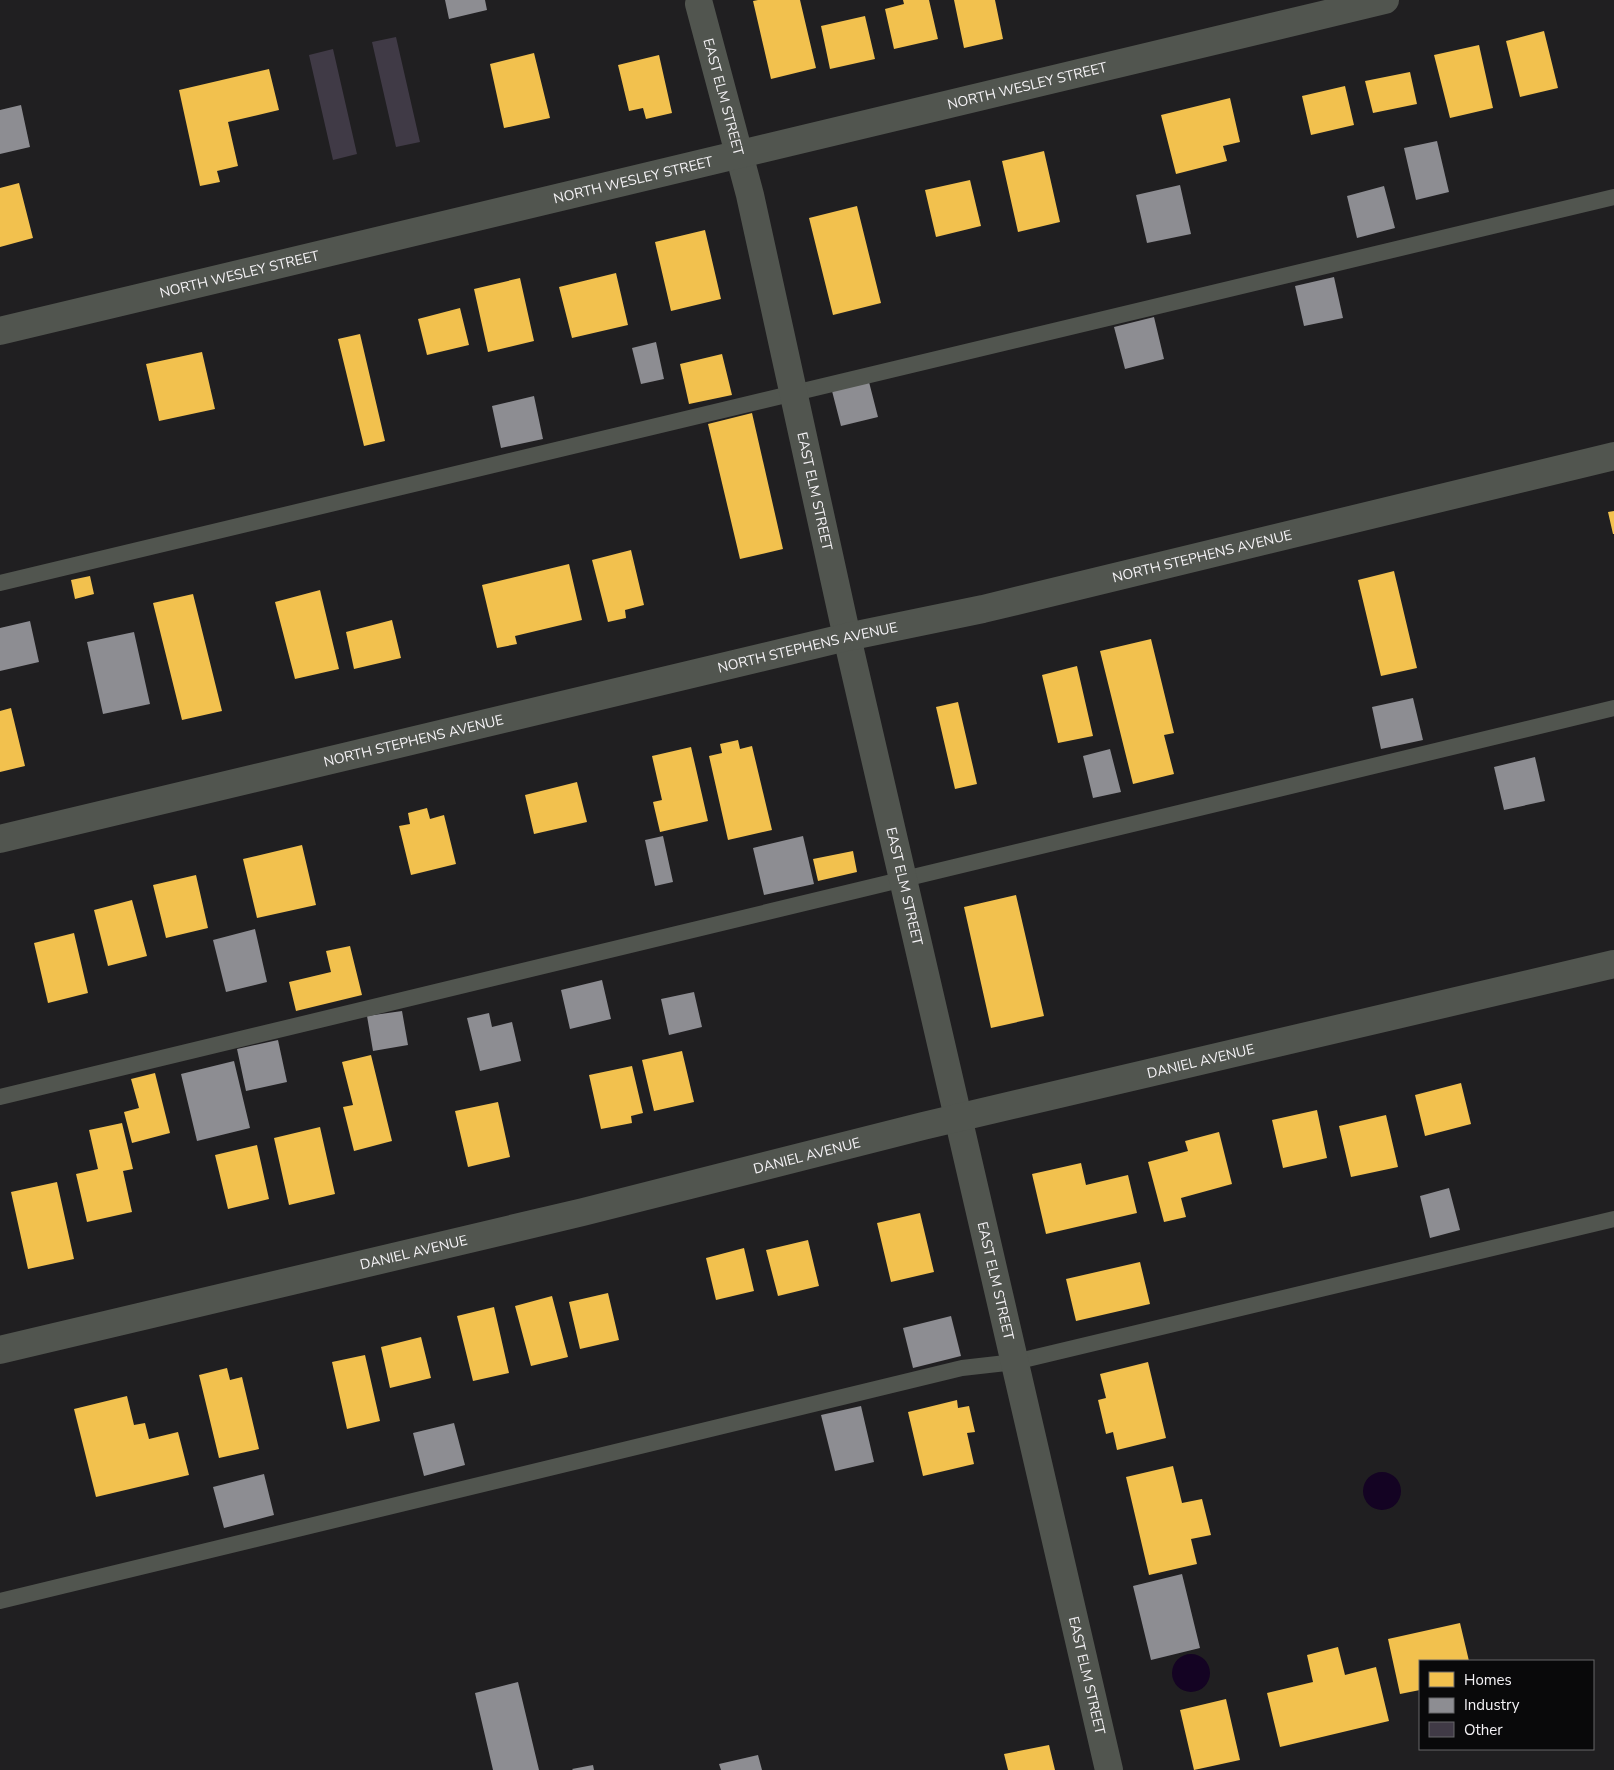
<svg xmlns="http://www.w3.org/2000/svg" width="1614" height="1770" font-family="'Nunito Sans',sans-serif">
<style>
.water{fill:#140323}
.homes{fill:#f2c14e}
.industry{fill:#8d8d92}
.building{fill:#403a46}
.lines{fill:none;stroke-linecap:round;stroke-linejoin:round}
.lane{stroke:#51554f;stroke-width:16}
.street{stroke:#51554f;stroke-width:28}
.labels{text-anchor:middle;stroke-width:5;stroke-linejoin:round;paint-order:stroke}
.street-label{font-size:14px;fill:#f5f3f6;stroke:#09090a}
</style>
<rect width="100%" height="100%" fill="#201f21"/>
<path class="water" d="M1363 1491a19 19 0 1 1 38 0a19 19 0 1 1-38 0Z
M1172 1673a19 19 0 1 1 38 0a19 19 0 1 1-38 0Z"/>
<path class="homes" d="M 758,0 L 800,0 L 816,68 L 771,79 L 753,1 Z
M 903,0 L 929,0 L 938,39 L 894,49 L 885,9 L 904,4 Z
M 954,0 L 995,0 L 1003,39 L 964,48 Z
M 865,16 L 875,59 L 830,69 L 821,26 Z
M 1544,31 L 1558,88 L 1520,97 L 1506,41 Z
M 1479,45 L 1493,108 L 1450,118 L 1434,55 Z
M 534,53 L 550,118 L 504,128 L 490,64 Z
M 659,55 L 672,113 L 646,119 L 643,108 L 629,111 L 618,65 Z
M 269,69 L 279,110 L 228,122 L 238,166 L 217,171 L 220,182 L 200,186 L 179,90 Z
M 1410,72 L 1417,104 L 1373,113 L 1365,81 Z
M 1345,86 L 1354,125 L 1311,135 L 1302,96 Z
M 1230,98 L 1240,142 L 1223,146 L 1227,161 L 1176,174 L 1161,115 Z
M 1044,151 L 1060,222 L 1018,232 L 1002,161 Z
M 970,180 L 981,226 L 936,237 L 925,190 Z
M 19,183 L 33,238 L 0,247 L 0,188 Z
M 857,206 L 881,303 L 833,315 L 809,218 Z
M 705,230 L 721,299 L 671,311 L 655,242 Z
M 616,273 L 628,325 L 572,338 L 559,287 Z
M 520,278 L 534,341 L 488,352 L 474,289 Z
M 460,308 L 469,345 L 427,355 L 418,319 Z
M 360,334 L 385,441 L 364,446 L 338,339 Z
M 202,352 L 215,409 L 159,421 L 146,364 Z
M 722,354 L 732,395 L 689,404 L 680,364 Z
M 752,413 L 783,549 L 740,559 L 708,424 Z
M 1614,511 L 1614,534 L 1613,534 L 1608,512 Z
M 631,550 L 644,605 L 625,610 L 626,618 L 608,622 L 592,560 Z
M 569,564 L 582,620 L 515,636 L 517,644 L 497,648 L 482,585 Z
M 1394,571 L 1417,668 L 1381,676 L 1358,580 Z
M 90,576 L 94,594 L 75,599 L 71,580 Z
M 320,590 L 339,669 L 295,679 L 275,602 Z
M 193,594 L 222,711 L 182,720 L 153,603 Z
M 392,620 L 401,658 L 354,669 L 346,632 Z
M 1151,639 L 1174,733 L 1164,735 L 1174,774 L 1133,784 L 1100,651 Z
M 1077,666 L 1093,736 L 1058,743 L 1042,675 Z
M 958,702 L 977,784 L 955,789 L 936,707 Z
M 11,708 L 25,766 L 0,772 L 0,711 Z
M 738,740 L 740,749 L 752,746 L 772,830 L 728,840 L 709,756 L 722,753 L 720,744 Z
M 691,747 L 708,821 L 660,832 L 653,802 L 662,800 L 652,756 Z
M 577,782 L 587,822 L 534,834 L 525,795 Z
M 427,808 L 430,819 L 444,815 L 456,864 L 411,875 L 399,826 L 410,824 L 408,813 Z
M 302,845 L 316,905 L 257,918 L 243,859 Z
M 853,851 L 857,872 L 818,881 L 813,859 Z
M 196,875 L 208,928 L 166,938 L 153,885 Z
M 1016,895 L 1044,1016 L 991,1028 L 964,907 Z
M 132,900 L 147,956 L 108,966 L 94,910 Z
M 74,933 L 88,993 L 48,1003 L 34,943 Z
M 350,946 L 362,995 L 296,1011 L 289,982 L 331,972 L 326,951 Z
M 682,1051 L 694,1102 L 654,1111 L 642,1060 Z
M 371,1055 L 392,1141 L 354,1151 L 343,1107 L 353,1105 L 342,1062 Z
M 632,1066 L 643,1113 L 631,1116 L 632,1123 L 601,1129 L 589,1075 Z
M 155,1073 L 170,1133 L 132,1143 L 124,1112 L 139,1108 L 131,1079 Z
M 1461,1083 L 1471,1124 L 1425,1136 L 1415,1095 Z
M 498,1102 L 510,1157 L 468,1167 L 455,1111 Z
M 1317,1110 L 1327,1158 L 1283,1168 L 1272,1120 Z
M 1386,1115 L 1398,1167 L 1351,1177 L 1339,1126 Z
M 122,1123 L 133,1169 L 123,1171 L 132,1212 L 87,1222 L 76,1174 L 98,1169 L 89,1130 Z
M 320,1127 L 335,1194 L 289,1205 L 274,1138 Z
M 1219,1132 L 1232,1184 L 1181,1198 L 1186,1217 L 1164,1222 L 1148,1162 L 1188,1151 L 1185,1141 Z
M 257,1145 L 269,1199 L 228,1209 L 215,1155 Z
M 1081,1163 L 1086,1185 L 1128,1175 L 1137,1213 L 1046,1234 L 1032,1174 Z
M 57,1182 L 74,1259 L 28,1269 L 11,1192 Z
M 920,1213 L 934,1272 L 891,1282 L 877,1223 Z
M 808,1240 L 819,1286 L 778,1296 L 766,1250 Z
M 744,1248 L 754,1291 L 716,1300 L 706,1258 Z
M 1140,1262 L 1150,1304 L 1076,1321 L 1066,1279 Z
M 608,1293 L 619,1340 L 580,1349 L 569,1302 Z
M 552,1296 L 568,1357 L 531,1366 L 515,1306 Z
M 494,1307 L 509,1373 L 473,1381 L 457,1316 Z
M 421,1337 L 431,1378 L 390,1388 L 381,1347 Z
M 365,1355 L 380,1421 L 347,1429 L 332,1362 Z
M 1148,1362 L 1166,1438 L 1117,1450 L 1113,1432 L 1106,1434 L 1098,1400 L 1106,1398 L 1100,1374 Z
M 227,1368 L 230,1380 L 242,1377 L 259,1449 L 219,1458 L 199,1375 Z
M 127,1396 L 134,1425 L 145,1423 L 149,1439 L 178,1432 L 189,1475 L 96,1497 L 74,1409 Z
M 957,1400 L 958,1408 L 969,1406 L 975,1432 L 967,1433 L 974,1464 L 923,1476 L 908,1412 Z
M 1173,1466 L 1182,1503 L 1202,1499 L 1211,1535 L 1191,1539 L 1197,1564 L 1149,1575 L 1126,1477 Z
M 1460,1623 L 1469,1661 L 1420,1661 L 1420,1690 L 1400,1694 L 1388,1639 Z
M 1338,1647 L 1345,1675 L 1376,1667 L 1389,1721 L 1280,1747 L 1267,1693 L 1313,1682 L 1307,1655 Z
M 1226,1699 L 1240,1760 L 1194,1770 L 1180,1710 Z
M 1049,1745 L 1055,1770 L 1008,1770 L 1004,1754 Z"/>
<path class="industry" d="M 445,0 L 485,0 L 487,10 L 449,19 Z
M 21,105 L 30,147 L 0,154 L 0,110 Z
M 1437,141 L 1449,192 L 1416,200 L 1404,148 Z
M 1180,185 L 1191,234 L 1147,243 L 1136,195 Z
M 1384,186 L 1395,228 L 1357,238 L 1347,196 Z
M 1334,277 L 1343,318 L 1304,326 L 1295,286 Z
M 1154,317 L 1164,359 L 1125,369 L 1114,327 Z
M 656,342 L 664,379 L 641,384 L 632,348 Z
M 869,382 L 878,417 L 841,426 L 832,391 Z
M 534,396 L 543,439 L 501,448 L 492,406 Z
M 30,621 L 39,662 L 0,671 L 0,628 Z
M 134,632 L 150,704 L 103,714 L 87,642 Z
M 1413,698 L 1423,740 L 1381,749 L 1372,707 Z
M 1110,749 L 1121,792 L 1093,798 L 1083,756 Z
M 1535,757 L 1545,801 L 1504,810 L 1494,767 Z
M 663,836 L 673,882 L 655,886 L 645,840 Z
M 803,836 L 814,884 L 764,895 L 753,848 Z
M 255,929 L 267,982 L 226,992 L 213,940 Z
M 602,980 L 611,1019 L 570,1029 L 561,990 Z
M 694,992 L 702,1027 L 669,1035 L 661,999 Z
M 402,1011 L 408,1045 L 373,1051 L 367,1016 Z
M 489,1013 L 492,1027 L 512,1022 L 521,1061 L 480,1071 L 467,1018 Z
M 278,1040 L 287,1082 L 246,1091 L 237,1049 Z
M 234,1061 L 250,1128 L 197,1141 L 181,1074 Z
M 1449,1188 L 1460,1230 L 1430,1238 L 1420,1196 Z
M 951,1316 L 961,1356 L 913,1368 L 903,1328 Z
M 861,1406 L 874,1462 L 835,1471 L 821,1415 Z
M 454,1423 L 465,1465 L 424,1476 L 413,1433 Z
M 264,1474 L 274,1515 L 224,1528 L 213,1487 Z
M 1182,1574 L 1200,1648 L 1151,1660 L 1133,1586 Z
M 518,1682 L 539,1770 L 493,1770 L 475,1693 Z
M 758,1755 L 762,1770 L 721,1770 L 719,1764 Z
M 593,1765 L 594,1770 L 573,1770 L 572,1769 Z"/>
<path class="building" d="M 396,37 L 420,142 L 396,147 L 372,42 Z
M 333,49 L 357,154 L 333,160 L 309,55 Z"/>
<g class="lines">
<path class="lane" d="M 0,583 L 1614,197
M 0,1097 L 1614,708
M 0,1601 L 962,1368 L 1015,1362 L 1614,1219"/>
<g class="street">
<path id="s1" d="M 699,4 L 750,195 L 847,637 L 1109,1770"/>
<path id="s2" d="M 0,331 L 1385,0"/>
<path id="s3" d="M 0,839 L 847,637 L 983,609 L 1614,456"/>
<path id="s4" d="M 0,1350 L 583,1212 L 923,1126 L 1614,964"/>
</g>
</g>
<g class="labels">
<g class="street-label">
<text dy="5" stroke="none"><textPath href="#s2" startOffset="1056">NORTH WESLEY STREET</textPath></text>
<text dy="5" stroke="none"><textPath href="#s1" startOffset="96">EAST ELM STREET</textPath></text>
<text dy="5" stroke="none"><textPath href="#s2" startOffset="651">NORTH WESLEY STREET</textPath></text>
<text dy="5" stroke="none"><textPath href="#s2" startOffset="246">NORTH WESLEY STREET</textPath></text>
<text dy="5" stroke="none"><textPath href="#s1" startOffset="501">EAST ELM STREET</textPath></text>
<text dy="5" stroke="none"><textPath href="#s3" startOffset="1235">NORTH STEPHENS AVENUE</textPath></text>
<text dy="5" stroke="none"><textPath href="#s3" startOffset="830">NORTH STEPHENS AVENUE</textPath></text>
<text dy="5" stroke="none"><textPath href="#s3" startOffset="425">NORTH STEPHENS AVENUE</textPath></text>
<text dy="5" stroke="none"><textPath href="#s1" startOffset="906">EAST ELM STREET</textPath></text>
<text dy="5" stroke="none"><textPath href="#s4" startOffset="1235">DANIEL AVENUE</textPath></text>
<text dy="5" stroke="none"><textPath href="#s4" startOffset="830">DANIEL AVENUE</textPath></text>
<text dy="5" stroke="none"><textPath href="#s4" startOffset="425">DANIEL AVENUE</textPath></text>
<text dy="5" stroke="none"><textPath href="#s1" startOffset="1311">EAST ELM STREET</textPath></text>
<text dy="5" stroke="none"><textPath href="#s1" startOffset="1716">EAST ELM STREET</textPath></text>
</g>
</g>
<rect x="1419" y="1660" width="175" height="90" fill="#09090a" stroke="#676768"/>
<rect x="1429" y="1672" width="25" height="15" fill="#f2c14e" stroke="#676768"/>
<text x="1464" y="1685" font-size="15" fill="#f5f3f6">Homes</text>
<rect x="1429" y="1698" width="25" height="15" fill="#8d8d92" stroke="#676768"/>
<text x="1464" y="1710" font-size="15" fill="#f5f3f6">Industry</text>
<rect x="1429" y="1722" width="25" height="15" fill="#403a46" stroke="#676768"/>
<text x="1464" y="1735" font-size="15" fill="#f5f3f6">Other</text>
</svg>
